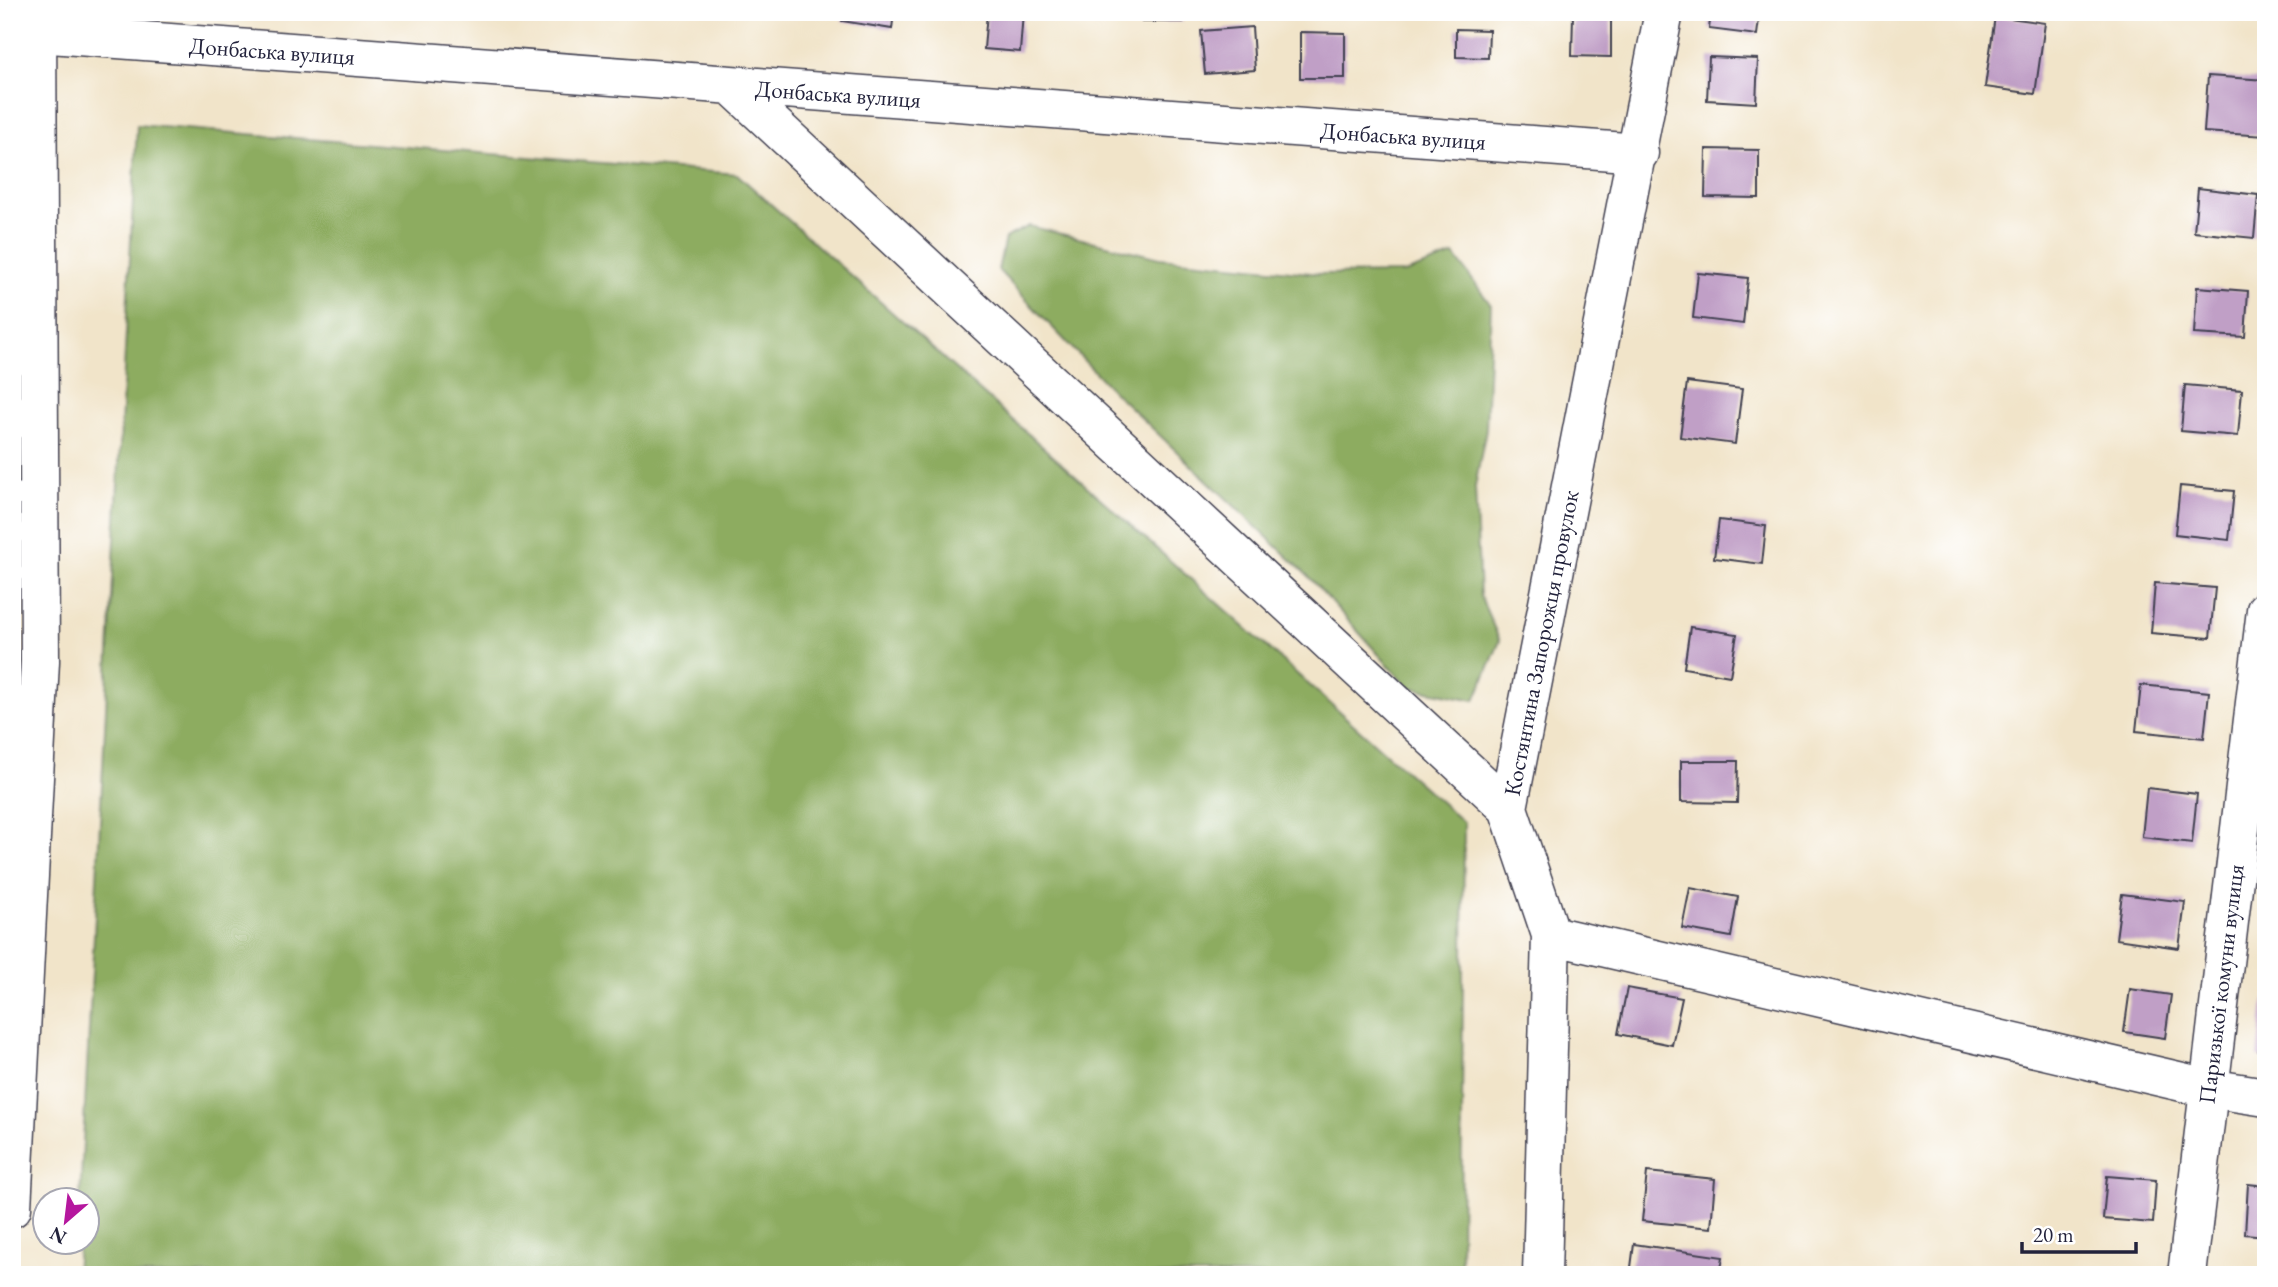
<svg xmlns="http://www.w3.org/2000/svg" width="2278" height="1287" font-family="'EB Garamond',serif">
<style>
.forest{fill:#8dac60;stroke:#58674e;stroke-width:2}
.building{fill:#c09fc6}
.lines{fill:none;stroke-linecap:round;stroke-linejoin:round}
.service-casing{stroke:#413f50;stroke-width:24}
.minor-casing{stroke:#413f50;stroke-width:41}
.primary-casing{stroke:#413f50;stroke-width:41}
.service{stroke:#fff;stroke-width:21}
.minor{stroke:#fff;stroke-width:38}
.primary{stroke:#fff;stroke-width:38}
.labels{text-anchor:middle;stroke-width:6;stroke-linejoin:round;paint-order:stroke}
.street-label{font-size:23px;fill:#22223b;stroke:#fff}
</style>
<rect width="100%" height="100%" fill="#fff"/>
<filter id="ink" filterUnits="userSpaceOnUse"><feTurbulence type="fractalNoise" baseFrequency=".0143" numOctaves="2"/><feDisplacementMap in="SourceGraphic" scale="14" xChannelSelector="R" yChannelSelector="G"/><feConvolveMatrix kernelMatrix="1 2 1 2 8 2 1 2 1" color-interpolation-filters="sRGB"/></filter>
<filter id="wash" filterUnits="userSpaceOnUse"><feTurbulence type="fractalNoise" baseFrequency=".00686" numOctaves="4" result="noise"/><feDisplacementMap in="SourceGraphic" scale="28" xChannelSelector="R" yChannelSelector="G"/><feGaussianBlur stdDeviation="1.57" result="paint"/><feColorMatrix in="noise" values="0 0 0 0 0 0 0 0 0 0 0 0 0 0 0 0 0 1.4 0 .05"/><feComposite in="paint" operator="in"/></filter>
<g filter="url(#wash)">
<rect width="100%" height="100%" fill="#f1e4c9"/>
<path class="forest" d="M 137,125 L 737,174 L 1464,823 L 1461,1275 L 76,1275 L 78,1242 L 88,1242 L 88,1200 L 80,1199 Z
M 1029,226 L 1160,258 L 1320,274 L 1405,273 L 1454,255 L 1491,305 L 1486,429 L 1475,487 L 1480,596 L 1500,641 L 1475,700 L 1408,687 L 1309,577 L 1112,390 L 998,270 L 1005,238 Z"/>
<g id="blocks">
<path class="building" d="M 844,12 L 894,12 L 892,29 L 842,21 Z
M 987,12 L 1023,12 L 1020,52 L 984,49 Z
M 1142,12 L 1183,12 L 1183,22 L 1142,22 Z
M 1711,12 L 1760,12 L 1757,35 L 1709,29 Z
M 1573,15 L 1611,16 L 1611,57 L 1572,56 Z
M 1995,16 L 2045,23 L 2035,94 L 1985,87 Z
M 1252,27 L 1255,70 L 1205,74 L 1201,31 Z
M 1456,29 L 1489,30 L 1488,58 L 1456,57 Z
M 1300,32 L 1345,33 L 1345,78 L 1300,78 Z
M 1709,57 L 1758,59 L 1756,103 L 1707,100 Z
M 2208,76 L 2266,80 L 2266,136 L 2204,132 Z
M 1706,149 L 1759,150 L 1759,198 L 1705,197 Z
M 2198,188 L 2258,195 L 2254,238 L 2194,232 Z
M 1698,273 L 1748,278 L 1743,324 L 1693,318 Z
M 2197,287 L 2248,291 L 2245,337 L 2194,334 Z
M 1687,382 L 1742,389 L 1735,444 L 1680,437 Z
M 2185,385 L 2242,390 L 2238,436 L 2181,431 Z
M 2180,486 L 2234,491 L 2229,540 L 2175,534 Z
M 1719,520 L 1766,526 L 1762,564 L 1714,558 Z
M 2155,583 L 2215,588 L 2210,638 L 2151,633 Z
M 1690,627 L 1737,634 L 1730,676 L 1684,668 Z
M 2141,685 L 2209,692 L 2204,738 L 2136,731 Z
M 1681,761 L 1738,761 L 1737,803 L 1681,802 Z
M 2147,788 L 2197,794 L 2192,843 L 2142,837 Z
M 1690,888 L 1738,897 L 1731,937 L 1682,928 Z
M 2122,894 L 2185,902 L 2179,948 L 2116,939 Z
M 1627,988 L 1682,998 L 1672,1045 L 1618,1034 Z
M 2130,989 L 2171,995 L 2165,1038 L 2124,1032 Z
M 2264,1000 L 2266,1000 L 2266,1058 L 2258,1057 Z
M 1647,1172 L 1715,1179 L 1711,1228 L 1642,1221 Z
M 2107,1176 L 2156,1180 L 2153,1223 L 2103,1219 Z
M 2248,1184 L 2266,1186 L 2266,1236 L 2245,1234 Z
M 1634,1244 L 1723,1257 L 1720,1275 L 1630,1275 Z"/>
</g>
</g>
<g filter="url(#ink)">
<use href="#blocks" fill-opacity="0" stroke="#413f50" stroke-width="2"/>
<g class="lines">
<g class="service-casing">
<path id="service" d="M 12,494 L 39,494"/>
</g>
<g class="minor-casing">
<path id="minor" d="M 37,33 L 1639,153
M 732,86 L 1508,808
M 1551,935 L 2208,1088 L 2266,1097
M 1542,1275 L 1551,935 L 1508,808 L 1664,12
M 2187,1275 L 2266,610"/>
</g>
<g class="primary-casing">
<path id="primary" d="M 12,1208 L 40,661 L 37,12"/>
</g>
<use href="#service" class="service"/>
<use href="#minor" class="minor"/>
<use href="#primary" class="primary"/>
</g>
</g>
<g class="labels">
<g class="street-label">
<text transform="translate(272 51) rotate(4)" y="8">Донбаська вулиця</text>
<text transform="translate(838 94) rotate(4)" y="8">Донбаська вулиця</text>
<text transform="translate(1403 136) rotate(4)" y="8">Донбаська вулиця</text>
<text transform="translate(1541 643) rotate(-79)" y="8">Костянтина Запорожця провулок</text>
<text transform="translate(2221 984) rotate(-83)" y="8">Паризької комуни вулиця</text>
</g>
</g>
<rect width="2278" height="1287" fill="none" stroke="#fff" stroke-width="42"/>
<g transform="translate(66 1221) rotate(208)"><circle r="33" fill="#ffffff" stroke="#a7a7b1" stroke-width="2"/>
<path d="M0-5L12 26L0 18L-12 26Z" fill="#b5179e"/>
<text y="-10" font-size="19" font-weight="bold" text-anchor="middle" fill="#22223b">N</text>
</g>
<path d="M2022 1242v10h114v-10" fill="none" stroke="#22223b" stroke-width="3.5"/>
<text x="2033" y="1242" font-size="21" fill="#22223b" stroke="#ffffff" stroke-width="5" paint-order="stroke">20 m</text>
</svg>
